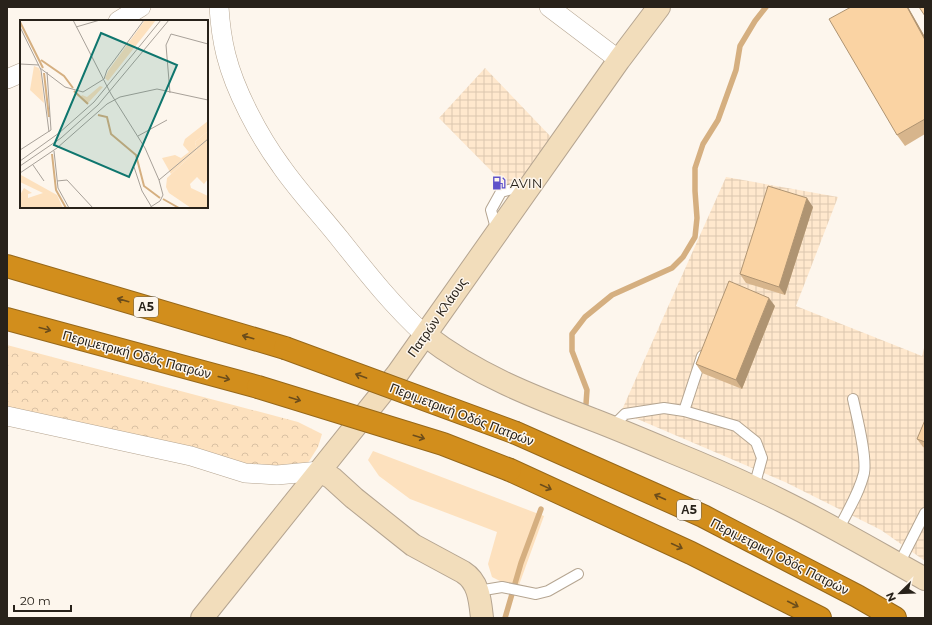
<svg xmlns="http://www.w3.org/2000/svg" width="932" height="625" font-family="Montserrat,sans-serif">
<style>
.industrial{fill:url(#industrial-grid)}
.grass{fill:#fde1be}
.forest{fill:url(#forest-crowns)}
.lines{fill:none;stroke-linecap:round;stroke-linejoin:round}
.stream{stroke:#d5af80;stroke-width:5.5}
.lane-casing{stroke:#b5a591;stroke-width:12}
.street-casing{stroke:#b5a591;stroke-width:20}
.secondary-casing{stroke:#b5a591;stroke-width:24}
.highway-casing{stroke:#96681b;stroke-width:24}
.lane{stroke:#fff;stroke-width:10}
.street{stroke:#fff;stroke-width:19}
.secondary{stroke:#f2ddbb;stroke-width:22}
.highway{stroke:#d28e1c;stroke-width:22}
.highway-bridge-casing{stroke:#96681b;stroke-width:24;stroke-linecap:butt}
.highway-bridge{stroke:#d28e1c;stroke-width:22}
.wall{fill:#d7b58c}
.shaded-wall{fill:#af9472}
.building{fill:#fad3a3;stroke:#af9472}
.oneway{stroke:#6c4d1b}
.labels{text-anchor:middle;stroke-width:3;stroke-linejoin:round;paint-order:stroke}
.shield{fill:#fdf6ed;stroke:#686259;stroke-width:1}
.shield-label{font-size:12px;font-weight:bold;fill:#28221a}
.poi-label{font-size:13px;fill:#28221a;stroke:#fdf6ed;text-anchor:start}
.street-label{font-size:13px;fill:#28221a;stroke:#fdf6ed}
.inset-river{fill:none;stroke:#d5af80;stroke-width:2}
.inset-road{fill:none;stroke:#a8a199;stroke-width:1}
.view{fill:#0f766e;fill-opacity:0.15;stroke:#0f766e;stroke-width:2}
.inset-edge{fill:none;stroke:#28221a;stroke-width:2}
</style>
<defs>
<pattern id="industrial-grid" width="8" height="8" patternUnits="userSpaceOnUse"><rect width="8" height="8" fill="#ffe8cd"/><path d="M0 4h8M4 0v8" fill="none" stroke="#dbc7af"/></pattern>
<pattern id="forest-crowns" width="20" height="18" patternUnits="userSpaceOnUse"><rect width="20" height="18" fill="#fde1be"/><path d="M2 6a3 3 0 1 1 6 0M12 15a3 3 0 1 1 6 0" fill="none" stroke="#d9c1a3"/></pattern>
</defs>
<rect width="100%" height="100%" fill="#fdf6ed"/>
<path class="industrial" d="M 485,68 L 553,139 L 514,194 L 439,118 Z
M 726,177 L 838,197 L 796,306 L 922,356 L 925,344 L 925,561 L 881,530 L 785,482 L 621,412 Z"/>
<path class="grass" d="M 373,451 L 544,516 L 519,585 L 504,583 L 492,577 L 488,564 L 497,532 L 410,499 L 379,476 L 368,460 Z"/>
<path class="forest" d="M 7,345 L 298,422 L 322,434 L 318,447 L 306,466 L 252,466 L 7,408 Z"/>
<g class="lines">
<path class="stream" d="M 586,404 L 587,390 L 572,351 L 572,334 L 585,317 L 612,295 L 672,268 L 683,257 L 695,237 L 697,218 L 695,191 L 695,168 L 703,144 L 718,120 L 736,70 L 740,46 L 755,21 L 766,7
M 505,618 L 521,563 L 541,509"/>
<g class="lane-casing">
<path id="lane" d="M 497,232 L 491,210 L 501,192 L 527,185
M 684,411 L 702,356
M 612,427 L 625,414 L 664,408 L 684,411 L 736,426 L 756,442 L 762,458 L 754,487
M 838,530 C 847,512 859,494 864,473 C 867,457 857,417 853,399
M 899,564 L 925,513
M 478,591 L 502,587 L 536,594 L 548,591 L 578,574"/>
</g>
<g class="street-casing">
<path id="street" d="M 219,7 C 220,23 222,39 226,55 C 235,91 259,136 281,166 C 299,192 321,215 340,239 C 367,273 393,306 425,335
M 549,7 L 619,60
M 118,21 L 141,7
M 7,79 L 21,73
M 7,416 L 191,456 L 245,473 L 277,475 L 320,471"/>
</g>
<g class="secondary-casing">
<path id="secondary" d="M 425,335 C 476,375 534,397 594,420 C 620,430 646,441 672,452 C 709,467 746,483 782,501 C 831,525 878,553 925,579
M 320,471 L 332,478 L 354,498 L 413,545 L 463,572 C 479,582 480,600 482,618
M 202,618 L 398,373 L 619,60 L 659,7"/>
</g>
<g class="highway-casing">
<path id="highway" d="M 7,266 L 285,348
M 7,319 L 258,387
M 516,433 L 703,516 L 857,596 L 895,618
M 510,470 L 691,553 L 820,618"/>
</g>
<use href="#lane" class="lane"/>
<use href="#street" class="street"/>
<use href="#secondary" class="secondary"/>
<use href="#highway" class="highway"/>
<g class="highway-bridge-casing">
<path id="highway-bridge" d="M 285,348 L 516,433
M 258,387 L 443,444 L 510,470"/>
</g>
<use href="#highway-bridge" class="highway-bridge"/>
</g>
<path class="wall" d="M 851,7 L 908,7 L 925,37 L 925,134 L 905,146 L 897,135 Z
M 813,207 L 785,295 L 746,283 L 740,274 Z
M 775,306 L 742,389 L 702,373 L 696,364 Z
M 925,420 L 925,448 L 923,447 L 917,439 Z"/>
<path class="shaded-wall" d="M 907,7 L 908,7 L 925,37 L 925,40 Z
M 807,198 L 813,207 L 785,295 L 779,287 Z
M 769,298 L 775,306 L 742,389 L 736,380 Z"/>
<path class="building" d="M 851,7 L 907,7 L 925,40 L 925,119 L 897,135 L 829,19 Z
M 919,7 L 925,7 L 925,16 Z
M 768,186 L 807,198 L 779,287 L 740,274 Z
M 729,281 L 769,298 L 736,380 L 696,364 Z
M 925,420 L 925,442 L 917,439 Z"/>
<defs><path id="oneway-shaft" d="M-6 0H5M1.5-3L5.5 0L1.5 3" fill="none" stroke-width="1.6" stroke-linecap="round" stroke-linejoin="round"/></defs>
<g class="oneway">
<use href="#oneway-shaft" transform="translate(123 300) rotate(-164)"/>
<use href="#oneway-shaft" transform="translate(45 329) rotate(15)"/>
<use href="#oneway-shaft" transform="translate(248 337) rotate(-164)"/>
<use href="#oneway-shaft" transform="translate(361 376) rotate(-160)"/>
<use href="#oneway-shaft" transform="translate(224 378) rotate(15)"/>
<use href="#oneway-shaft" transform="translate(295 399) rotate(17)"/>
<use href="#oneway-shaft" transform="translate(419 437) rotate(17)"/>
<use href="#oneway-shaft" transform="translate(546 487) rotate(25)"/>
<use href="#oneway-shaft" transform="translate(660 497) rotate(-156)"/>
<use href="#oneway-shaft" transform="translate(677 546) rotate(25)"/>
<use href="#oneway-shaft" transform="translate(793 604) rotate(27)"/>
</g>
<defs>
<g id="fuel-bare" transform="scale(1.08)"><path d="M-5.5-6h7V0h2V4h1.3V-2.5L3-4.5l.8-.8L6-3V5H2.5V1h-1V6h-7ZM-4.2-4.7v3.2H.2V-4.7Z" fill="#5e51ca" stroke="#fdf6ed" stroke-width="2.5" paint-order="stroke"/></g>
</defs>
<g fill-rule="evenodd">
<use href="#fuel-bare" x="499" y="183"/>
</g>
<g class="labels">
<g class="shield">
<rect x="134" y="297" width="24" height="20" rx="3"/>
<rect x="677" y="500" width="24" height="20" rx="3"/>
</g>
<g class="shield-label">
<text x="146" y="311">Α5</text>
<text x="689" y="514">Α5</text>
</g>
<g class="poi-label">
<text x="510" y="188">AVIN</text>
</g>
<g class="street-label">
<text transform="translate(437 317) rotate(-55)" y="5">Πατρών Κλάους</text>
<text transform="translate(137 354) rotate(15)" y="5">Περιμετρική Οδός Πατρών</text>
<text transform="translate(462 414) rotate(21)" y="5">Περιμετρική Οδός Πατρών</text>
<text transform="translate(780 556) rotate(27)" y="5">Περιμετρική Οδός Πατρών</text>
</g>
</g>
<g transform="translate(20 20)">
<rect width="188" height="188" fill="#fdf6ed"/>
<path d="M 14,46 L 19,48 L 21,54 L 24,83 L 10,70 ZM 80,66 L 83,67 L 67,84 L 60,78 L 62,75 L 67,77 ZM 188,101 L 188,111 L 175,122 L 177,130 L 151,154 L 142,138 L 155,135 L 161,138 L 169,132 L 163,125 L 165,119 ZM 1,155 L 37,175 L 43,188 L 0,188 L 0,175 L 4,168 L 12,173 L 8,174 L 8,178 L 23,173 L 0,162 Z" fill="#fde1be"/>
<path d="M 125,0 L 136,0 L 88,61 L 85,58 L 88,51 ZM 188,111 L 188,159 L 184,164 L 177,157 L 170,164 L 171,168 L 188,176 L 188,188 L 171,188 L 149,173 L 146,167 L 147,158 L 177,130 L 175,122 Z" fill="#fde1be"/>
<path class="inset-river" d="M 0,2 L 23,48M 21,40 L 44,56 L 53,68M 24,53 L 29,97M 54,71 L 68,84M 78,95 L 87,97 L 91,114 L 116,135 L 124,166 L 140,178M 32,134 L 36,170 L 46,188M 143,179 L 159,188"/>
<path class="inset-road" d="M 53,0 L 91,74 L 125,128 L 139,160 L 143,175 L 140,181 L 129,188M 0,7 L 21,50 L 29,112M 56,7 L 80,0M 0,44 L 19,45M 20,48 L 45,67 L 63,72 L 84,59 L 87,50 L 124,0M 150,73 L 146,25 L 151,14 L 188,24M 118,116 L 147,100M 0,130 L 31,110 L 27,52M 34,131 L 38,168 L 49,188M 0,141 L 39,113 L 74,82 L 141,0M 13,145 L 24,161M 0,146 L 41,118 L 78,85 L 149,0M 114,147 L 122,171 L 131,186M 0,153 L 37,128 L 87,84 L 100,77 L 137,69 L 188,80M 139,160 L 188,119M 37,161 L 47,160 L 73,188"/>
<path class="view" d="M 81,13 L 157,45 L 109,157 L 34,125 Z"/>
<rect width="188" height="188" class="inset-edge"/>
</g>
<rect width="932" height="625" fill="none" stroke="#28221a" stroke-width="16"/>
<g transform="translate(900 593) rotate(247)" stroke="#fdf6ed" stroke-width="3" paint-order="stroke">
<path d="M0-3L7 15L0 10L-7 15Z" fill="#28221a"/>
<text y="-6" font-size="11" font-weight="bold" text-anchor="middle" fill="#28221a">N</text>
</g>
<path d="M14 605v6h57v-6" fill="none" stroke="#28221a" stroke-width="2"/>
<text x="20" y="605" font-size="12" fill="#28221a" stroke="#fdf6ed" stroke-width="3" paint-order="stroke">20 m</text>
</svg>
